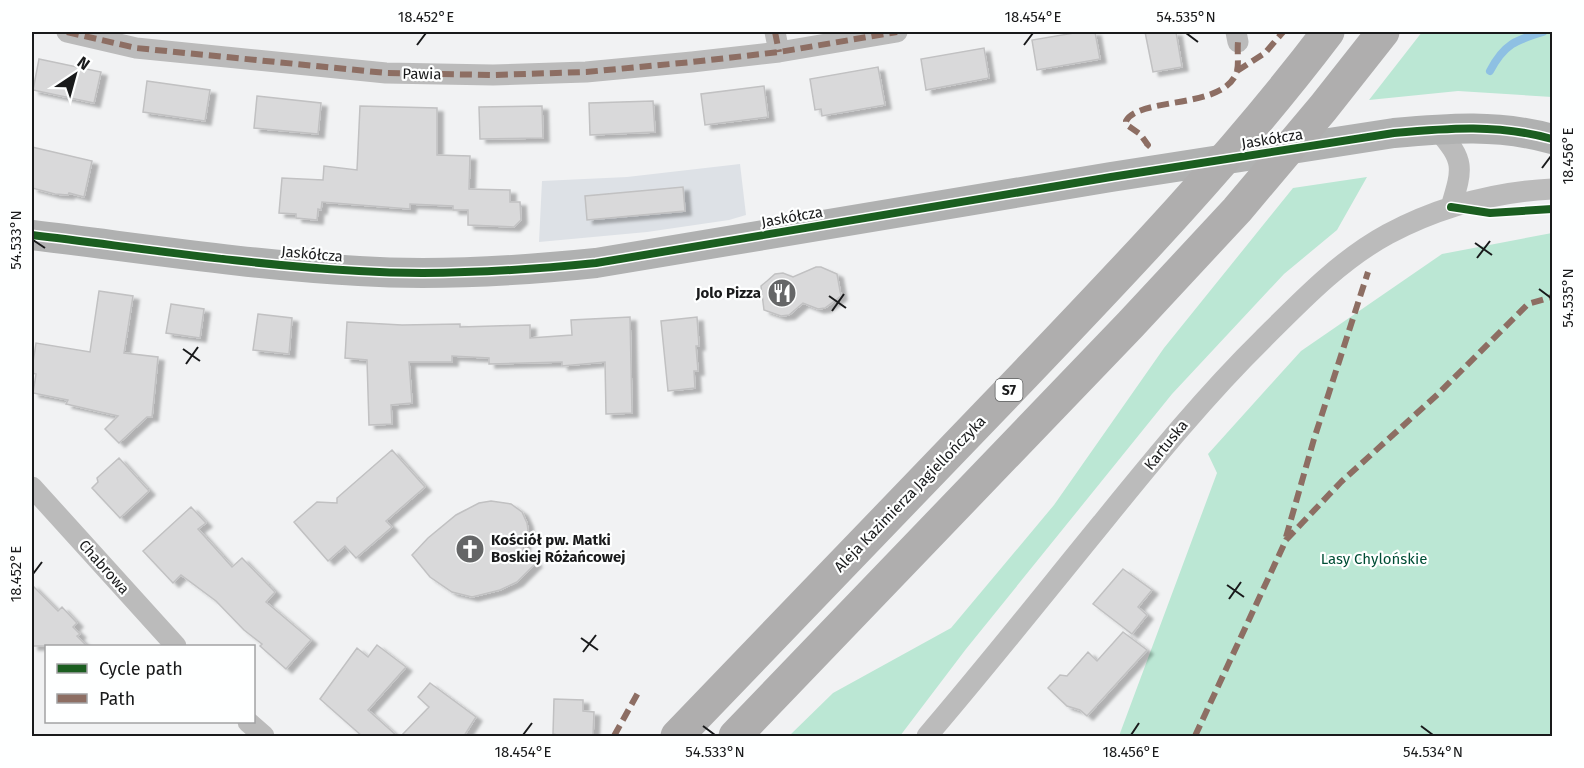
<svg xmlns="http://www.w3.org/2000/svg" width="1584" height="768" font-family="'Fira Sans',sans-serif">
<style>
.built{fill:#dde1e6}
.green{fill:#bbe7d4}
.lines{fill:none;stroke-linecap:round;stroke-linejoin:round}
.stream{stroke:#8ec0e3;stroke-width:8}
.building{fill:#d9d9da;stroke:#c1c1c2;stroke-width:1.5;filter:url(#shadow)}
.street{stroke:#bbb;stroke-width:21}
.secondary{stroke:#b0b1b1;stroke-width:30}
.highway{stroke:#afaeae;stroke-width:33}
.quiet{stroke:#8d6e63;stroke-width:6;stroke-dasharray:12 6;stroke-linecap:butt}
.cycleway-casing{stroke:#feffff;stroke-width:11}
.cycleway{stroke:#1b5e20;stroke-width:8}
.ticks{fill:none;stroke:#191a1b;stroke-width:2}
.labels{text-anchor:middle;stroke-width:4.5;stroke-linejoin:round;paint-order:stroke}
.shield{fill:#feffff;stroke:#5e5f5f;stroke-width:1.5}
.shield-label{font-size:14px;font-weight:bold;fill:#191a1b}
.street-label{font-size:15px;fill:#191a1b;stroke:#feffff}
.poi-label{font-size:15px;font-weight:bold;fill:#191a1b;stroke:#feffff;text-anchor:end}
.park-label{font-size:15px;fill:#004e36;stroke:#feffff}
.neatline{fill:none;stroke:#191a1b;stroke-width:2}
.ticks-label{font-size:15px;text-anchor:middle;fill:#191a1b}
</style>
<defs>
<filter id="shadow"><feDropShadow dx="6" dy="4" stdDeviation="1.5" flood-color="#0004"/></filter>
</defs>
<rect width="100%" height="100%" fill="#f1f2f3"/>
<path class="built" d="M 740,164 L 746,215 L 729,220 L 647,232 L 539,242 L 542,181 L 627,177 Z"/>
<path class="green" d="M 1422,32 L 1552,32 L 1552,97 L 1458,91 L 1369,100 Z
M 1367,177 L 1337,230 L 1284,274 L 1172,394 L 966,649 L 900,736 L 789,736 L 833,693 L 951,628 L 1054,505 L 1164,348 L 1293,188 Z
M 1552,233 L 1552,736 L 1119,736 L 1217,473 L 1208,454 L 1301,351 L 1442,254 Z"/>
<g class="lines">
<path class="stream" d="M 1490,71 C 1504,44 1516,40 1543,32"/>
</g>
<path class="building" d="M 1080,32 L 1095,32 L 1100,59 L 1037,70 L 1032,40 Z
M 1145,32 L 1176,32 L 1182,67 L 1153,72 Z
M 984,48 L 989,78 L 926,90 L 921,59 Z
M 39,59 L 101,72 L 94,103 L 33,90 Z
M 878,67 L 885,105 L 822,116 L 821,109 L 815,110 L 810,79 Z
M 147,81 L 210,90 L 205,121 L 143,112 Z
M 764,86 L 768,117 L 705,125 L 701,94 Z
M 257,96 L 321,103 L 318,134 L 254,128 Z
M 653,101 L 655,132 L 590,135 L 589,103 Z
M 360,106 L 437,108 L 437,155 L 470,156 L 469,189 L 510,190 L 510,202 L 520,202 L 521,220 L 514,227 L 468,225 L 468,210 L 453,210 L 453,206 L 410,204 L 410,209 L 322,202 L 321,210 L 318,209 L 317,220 L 296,218 L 296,214 L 279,213 L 282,178 L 323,180 L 324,166 L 357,170 Z
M 542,106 L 543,138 L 480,139 L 479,107 Z
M 32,147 L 92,161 L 84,197 L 69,193 L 68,195 L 55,194 L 32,188 Z
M 683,187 L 685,211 L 587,220 L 585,196 Z
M 816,267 L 821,267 L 837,274 L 841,296 L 825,308 L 818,309 L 803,303 L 789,315 L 781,316 L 764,310 L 761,286 L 767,281 L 775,274 L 783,273 L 793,277 Z
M 99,291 L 133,296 L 124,353 L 158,357 L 152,417 L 147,417 L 119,443 L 105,429 L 118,416 L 66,404 L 68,400 L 33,393 L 36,374 L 32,373 L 32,369 L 36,343 L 90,352 Z
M 171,304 L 204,309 L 200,338 L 166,333 Z
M 258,314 L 292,318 L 289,354 L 253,350 Z
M 630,317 L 632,413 L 606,414 L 605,362 L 562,366 L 562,362 L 489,364 L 489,358 L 452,356 L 452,362 L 409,362 L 412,403 L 391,405 L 392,424 L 369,425 L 367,360 L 345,358 L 347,322 L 402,325 L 460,324 L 460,327 L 530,325 L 530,338 L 572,335 L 571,320 Z
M 697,317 L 699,346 L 696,346 L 698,371 L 694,371 L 695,388 L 668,391 L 661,321 Z
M 392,450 L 425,487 L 386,521 L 392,527 L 356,558 L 345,546 L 328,561 L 294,522 L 317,502 L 337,503 L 337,498 Z
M 119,458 L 149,491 L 120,518 L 92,488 L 98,482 L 97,478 Z
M 491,501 L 511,504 L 522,512 L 527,523 L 528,530 L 523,550 L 536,563 L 517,582 L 500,590 L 472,597 L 452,592 L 430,577 L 412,555 L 428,538 L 456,515 L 479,503 Z
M 191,507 L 206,523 L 198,529 L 232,567 L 242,558 L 275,592 L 266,602 L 311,640 L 286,669 L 260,646 L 262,644 L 244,630 L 216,601 L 181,575 L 173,583 L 143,551 Z
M 1123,569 L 1152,590 L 1138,607 L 1147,615 L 1132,634 L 1093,604 Z
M 32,585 L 58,611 L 62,607 L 77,623 L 73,627 L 80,634 L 77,636 L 87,646 L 32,646 Z
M 1123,632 L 1147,650 L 1087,716 L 1080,710 L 1067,706 L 1048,688 L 1060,675 L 1067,676 L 1088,652 L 1097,661 Z
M 377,645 L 406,667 L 368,710 L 397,736 L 362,736 L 320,699 L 357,648 L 368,657 Z
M 430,683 L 476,717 L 464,736 L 401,736 L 429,707 L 418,697 Z
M 554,699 L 583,700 L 583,711 L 594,712 L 593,736 L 562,736 L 553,734 Z"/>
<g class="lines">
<path class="street" d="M 67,32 L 136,48 L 386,73 L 493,75 L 586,72 L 692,62 L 779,52 L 897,32
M 775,32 L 779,52
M 1236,32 L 1238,42
M 1437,129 C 1465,161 1463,167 1451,207
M 32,487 L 176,646
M 248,722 L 264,736
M 927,736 C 987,666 1044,594 1102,523 C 1154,459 1205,396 1263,339 C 1301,301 1340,260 1388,234 C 1439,207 1495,192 1552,189"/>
<path class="secondary" d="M 32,235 C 140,248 249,265 359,271 C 437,276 518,271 596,263 L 1111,177 L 1394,133 C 1449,128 1498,124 1552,139"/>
<path class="highway" d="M 677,736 C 788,622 898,507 1008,392 C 1119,276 1231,160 1328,32
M 735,736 L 1130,325 L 1237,210 L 1323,108 L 1383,32"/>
<path class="quiet" d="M 67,32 L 136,48 L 386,73 L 493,75 L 586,72 L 692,62 L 779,52 L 897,32
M 775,32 L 779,52
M 1237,71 L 1265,53 L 1283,32
M 1146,147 L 1148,145 L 1140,134 L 1127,125 L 1126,121 C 1140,96 1226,110 1237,71 C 1239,63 1237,51 1238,42
M 1286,537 L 1314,439 L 1368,272
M 614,736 L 639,691
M 1195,736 L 1286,540 L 1341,482 L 1438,394 L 1528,304 L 1552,297"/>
<g class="cycleway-casing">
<path id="cycleway" d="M 1451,207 L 1490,213 L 1552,209
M 32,235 C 140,248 249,265 359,271 C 437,276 518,271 596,263 L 1111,177 L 1394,133 C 1449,128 1498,124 1552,139"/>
</g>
<use href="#cycleway" class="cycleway"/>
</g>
<path class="ticks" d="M 1186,33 L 1198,42M 417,45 L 426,33M 1024,45 L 1033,33M 1542,168 L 1551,156M 33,240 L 45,248M 1475,243 L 1492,255M 1477,258 L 1490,241M 1539,289 L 1551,298M 829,296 L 846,308M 832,311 L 844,294M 183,349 L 200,361M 186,364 L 198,347M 33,574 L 42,562M 1227,585 L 1244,597M 1229,599 L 1241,582M 581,638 L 598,650M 583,652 L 596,635M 703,726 L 715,735M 1421,726 L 1433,735M 523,735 L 532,723M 1131,735 L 1139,723"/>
<defs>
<g id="restaurant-disc" transform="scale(1.5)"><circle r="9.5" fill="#656667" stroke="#feffff"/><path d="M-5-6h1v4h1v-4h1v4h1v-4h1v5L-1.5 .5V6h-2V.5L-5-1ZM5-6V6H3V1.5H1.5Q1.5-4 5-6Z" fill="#fff"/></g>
<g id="church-disc" transform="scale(1.5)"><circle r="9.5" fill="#656667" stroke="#feffff"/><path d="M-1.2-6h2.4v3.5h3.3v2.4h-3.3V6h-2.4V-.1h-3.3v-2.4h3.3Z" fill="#fff"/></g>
</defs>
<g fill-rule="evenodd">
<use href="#restaurant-disc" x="782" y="293"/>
<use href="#church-disc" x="470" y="549"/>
</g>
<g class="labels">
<rect class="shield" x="995.5" y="379" width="27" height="22" rx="4.5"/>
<g class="shield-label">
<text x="1009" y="395">S7</text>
</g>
<g class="street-label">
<text transform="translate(422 74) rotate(1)" y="5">Pawia</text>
<text transform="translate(1272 139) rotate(-9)" y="5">Jaskółcza</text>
<text transform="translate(792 217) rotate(-10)" y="5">Jaskółcza</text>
<text transform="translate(312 254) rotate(5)" y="5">Jaskółcza</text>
<text transform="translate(1166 445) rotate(-51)" y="5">Kartuska</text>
<text transform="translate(910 494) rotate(-46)" y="5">Aleja Kazimierza Jagiellończyka</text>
<text transform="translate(104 567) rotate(48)" y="5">Chabrowa</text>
</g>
<g class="poi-label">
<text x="761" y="298">Jolo Pizza</text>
<text x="491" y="545" text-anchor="start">Kościół pw. Matki<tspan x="491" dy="17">Boskiej Różańcowej</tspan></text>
</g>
<g class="park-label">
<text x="1374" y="564">Lasy Chylońskie</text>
</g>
</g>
<rect width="1584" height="768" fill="none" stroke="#feffff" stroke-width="66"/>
<rect x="45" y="645" width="210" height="78" fill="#feffff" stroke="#a2a3a4" stroke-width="1.5"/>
<rect x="57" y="664" width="30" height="9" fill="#1b5e20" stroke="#a2a3a4" stroke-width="1.5"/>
<text x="99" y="675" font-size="18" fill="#191a1b">Cycle path</text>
<rect x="57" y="694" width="30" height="9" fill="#8d6e63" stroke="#a2a3a4" stroke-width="1.5"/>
<text x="99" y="705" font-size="18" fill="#191a1b">Path</text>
<g transform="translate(75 75) rotate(36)" stroke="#feffff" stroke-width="4.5" paint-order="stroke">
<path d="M0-4.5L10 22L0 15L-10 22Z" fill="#191a1b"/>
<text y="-9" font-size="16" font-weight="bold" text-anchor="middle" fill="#191a1b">N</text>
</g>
<rect x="33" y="33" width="1518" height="702" class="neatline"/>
<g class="ticks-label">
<text x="426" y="22">18.452°E</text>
<text x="1033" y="22">18.454°E</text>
<text x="1186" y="22">54.535°N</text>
<text transform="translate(1568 156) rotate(-90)" y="5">18.456°E</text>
<text transform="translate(16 240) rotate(-90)" y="5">54.533°N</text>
<text transform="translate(1568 298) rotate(-90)" y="5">54.535°N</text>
<text transform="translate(16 574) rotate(-90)" y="5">18.452°E</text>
<text x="523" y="757">18.454°E</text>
<text x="715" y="757">54.533°N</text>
<text x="1131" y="757">18.456°E</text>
<text x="1433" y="757">54.534°N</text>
</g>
</svg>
